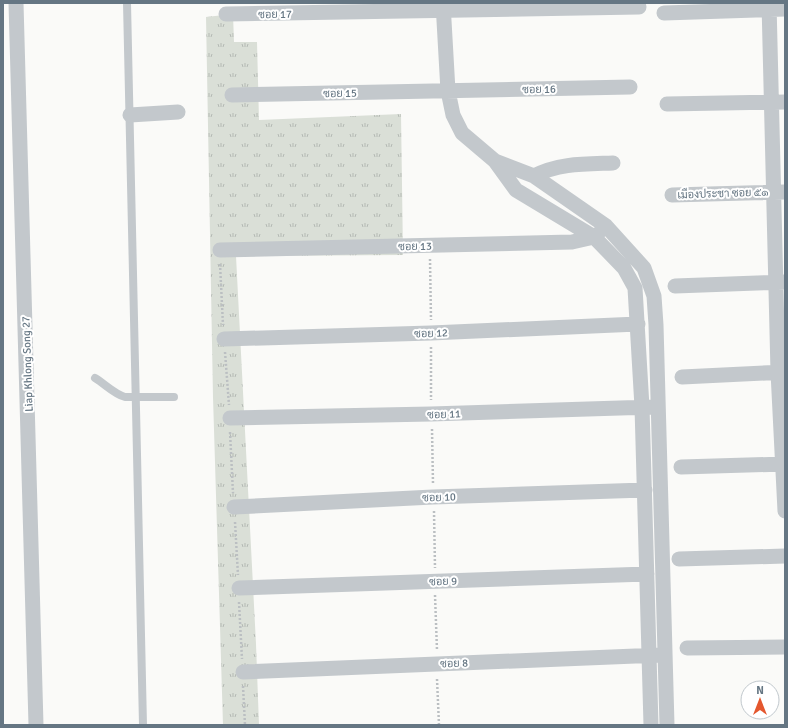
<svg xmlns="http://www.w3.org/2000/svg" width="788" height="728" font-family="Signika,Sarabun,sans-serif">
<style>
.grass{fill:url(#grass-tufts)}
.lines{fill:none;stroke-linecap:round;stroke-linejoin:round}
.path{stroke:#bbbfc2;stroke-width:2.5;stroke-dasharray:2 2;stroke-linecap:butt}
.lane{stroke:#c3c8cc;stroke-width:8}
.street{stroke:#c3c8cc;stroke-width:15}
.labels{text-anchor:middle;stroke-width:4;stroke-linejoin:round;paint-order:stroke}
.street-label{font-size:11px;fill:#657683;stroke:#fff}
</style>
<defs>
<pattern id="grass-tufts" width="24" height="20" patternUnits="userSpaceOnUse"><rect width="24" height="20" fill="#dadfd7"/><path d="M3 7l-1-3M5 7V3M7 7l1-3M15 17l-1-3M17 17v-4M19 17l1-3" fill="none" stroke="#b4b9b4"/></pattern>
</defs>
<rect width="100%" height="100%" fill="#fafaf8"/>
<path class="grass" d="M 233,14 L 234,42 L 257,42 L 259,120 L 401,114 L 403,255 L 236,256 L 256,644 L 259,725 L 223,725 L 213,397 L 206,17 Z"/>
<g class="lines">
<path class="path" d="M 430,259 L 431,320
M 220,264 L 223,325
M 431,347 L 431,400
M 225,352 L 229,405
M 432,429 L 433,484
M 230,432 L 233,493
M 434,511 L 435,568
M 235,522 L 238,575
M 435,595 L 437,650
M 239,602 L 242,659
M 437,679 L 439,725
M 243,686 L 245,725"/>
<path class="lane" d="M 127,3 L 143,725
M 95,378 C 105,384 114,394 125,397 L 174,397"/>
<path class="street" d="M 16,3 L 36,725
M 443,3 L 448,91 L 453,115 L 462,133 L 495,161 L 516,190 L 594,237 L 624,268 L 635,288 L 642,407 L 651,725
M 769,3 L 778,372 L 785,511
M 664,13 L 785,9
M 226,14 L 639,7
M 232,95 L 630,87
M 667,104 L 785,102
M 130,115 L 178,112
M 495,161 L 534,176 L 606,226 L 644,268 L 654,296 L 656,325 L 667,725
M 534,176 C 559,163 585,164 613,163
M 672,195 L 785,192
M 220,250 L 572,242 L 594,237 L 598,234
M 675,286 L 785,282
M 224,339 L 431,333 L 638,324
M 682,377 L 785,372
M 230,418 L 431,414 L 652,407
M 681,467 L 785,464
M 234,507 L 433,497 L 645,490
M 679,559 L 785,556
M 239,588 L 647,574
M 687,648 L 785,647
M 243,672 L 660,655"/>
</g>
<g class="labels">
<g class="street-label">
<text transform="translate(275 14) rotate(-1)" y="4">ซอย 17</text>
<text transform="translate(539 89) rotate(-1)" y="4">ซอย 16</text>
<text transform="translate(340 93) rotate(-1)" y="4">ซอย 15</text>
<text transform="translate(723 193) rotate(-2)" y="4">เมืองประชา ซอย ๕๑</text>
<text transform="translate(415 246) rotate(-1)" y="4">ซอย 13</text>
<text transform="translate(431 333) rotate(-2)" y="4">ซอย 12</text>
<text transform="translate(27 364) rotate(-92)" y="4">Liap Khlong Song 27</text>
<text transform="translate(444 414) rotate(-2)" y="4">ซอย 11</text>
<text transform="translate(439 497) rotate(-2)" y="4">ซอย 10</text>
<text transform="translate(443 581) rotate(-2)" y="4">ซอย 9</text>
<text transform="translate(454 663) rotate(-2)" y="4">ซอย 8</text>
</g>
</g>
<rect width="788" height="728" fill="none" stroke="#657683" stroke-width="8"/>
<g transform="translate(760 700)"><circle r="19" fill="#ffffff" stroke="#c1c8cd"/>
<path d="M0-3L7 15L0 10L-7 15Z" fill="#e4572e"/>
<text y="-6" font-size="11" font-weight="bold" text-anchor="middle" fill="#657683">N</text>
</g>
</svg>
